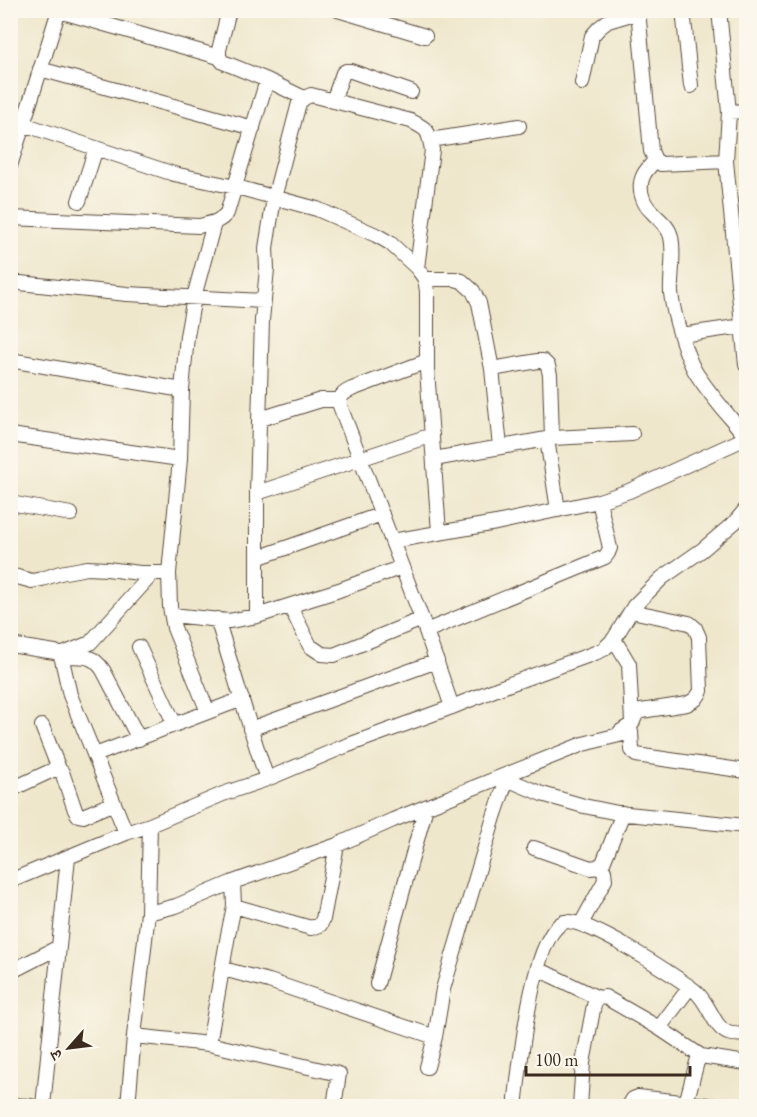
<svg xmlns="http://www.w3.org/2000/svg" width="757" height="1117" font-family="'EB Garamond','Noto Serif Devanagari',serif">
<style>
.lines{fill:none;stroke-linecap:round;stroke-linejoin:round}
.minor-casing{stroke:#564638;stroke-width:16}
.minor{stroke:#fff;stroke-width:14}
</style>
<rect width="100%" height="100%" fill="#fbf7ec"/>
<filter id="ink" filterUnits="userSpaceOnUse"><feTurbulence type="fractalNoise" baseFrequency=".0167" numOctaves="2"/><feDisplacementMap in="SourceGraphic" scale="12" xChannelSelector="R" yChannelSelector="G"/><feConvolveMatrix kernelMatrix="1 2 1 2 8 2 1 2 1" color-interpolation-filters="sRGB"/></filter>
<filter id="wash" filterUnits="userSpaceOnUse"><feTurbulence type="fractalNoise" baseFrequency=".008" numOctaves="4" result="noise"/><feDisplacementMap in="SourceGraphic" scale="24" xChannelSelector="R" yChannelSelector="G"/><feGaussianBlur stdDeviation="1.35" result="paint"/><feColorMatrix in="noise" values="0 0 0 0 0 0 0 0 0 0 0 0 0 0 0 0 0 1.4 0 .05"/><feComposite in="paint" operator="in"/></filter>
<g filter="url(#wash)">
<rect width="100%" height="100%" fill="#efe7cc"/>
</g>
<g filter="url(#ink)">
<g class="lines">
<g class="minor-casing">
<path id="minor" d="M 229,10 L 219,50 L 219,57 L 223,62 L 267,80 L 304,98
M 338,10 L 425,36
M 638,10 L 651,151 L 655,160 L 661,164 L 726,161
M 683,10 L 691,86
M 719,10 L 729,112 L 726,161 L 746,365
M 59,11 L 219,57
M 40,69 L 253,128
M 582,83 L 592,36 L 599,28 L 608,21 L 638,12
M 333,101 L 343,73 L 346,71 L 351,71 L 411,92
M 729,112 L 746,111
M 23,124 L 174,174 L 240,188 L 317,209 L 376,235 L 390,243 L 417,268 L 425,279 L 427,291 L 427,370 L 439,532
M 430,140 L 519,126
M 655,160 C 652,164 647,169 644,174 C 637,187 642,203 652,212 C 659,220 669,226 671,237 C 675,255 670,274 671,293 C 673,313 686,359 698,376 C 712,397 730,417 746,437
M 10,166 L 59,10
M 79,201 L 96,148
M 10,218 L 199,226 C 210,223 219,223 227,213 L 267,80
M 425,279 L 455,279 L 462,281 L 473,291 L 479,303 L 492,369 L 500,447
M 10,282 L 127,294 L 264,301
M 681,335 L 743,326
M 10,360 L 182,390
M 427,361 L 352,389 C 343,393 339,396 340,406 L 422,619 L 452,707
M 492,369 L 538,361 L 543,361 L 548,366 L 550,375 L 552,438
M 260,419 L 321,400 L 339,400
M 10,435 L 180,459
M 547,439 L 558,510
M 434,459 L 552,438 L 632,434
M 257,493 L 432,435
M 10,503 L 71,514
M 392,541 L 496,523 L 599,501 L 629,491 L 746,438
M 257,558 L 382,514
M 10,575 L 32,581 L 42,579 L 60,573 L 87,568 L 107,569 L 140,573 L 169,573
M 290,606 L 310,646 L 322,654 L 334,655 L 422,619
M 172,615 L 229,621 L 257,616 L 339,590 L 402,567
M 257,616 L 257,493 L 262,320 L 267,269 L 266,248 L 274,198 L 299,103 L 304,98 L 311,95 L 411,121 C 429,130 428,130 432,150 L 417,268
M 217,619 C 234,673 249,726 267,779
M 426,631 L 605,557 L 608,553 L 610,548 L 599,501
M 614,639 L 629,664 L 632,722
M 10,645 L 55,652 L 61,655 L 70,695 L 126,833
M 139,647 L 175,725
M 61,655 L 90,643 L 153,573
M 66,656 C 85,657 92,654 103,670 L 139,739
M 208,712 L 174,628 L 170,607 L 169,573 L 180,459 L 182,390 L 187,336 L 194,297 L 214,223
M 42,726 L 59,769
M 250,729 L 437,661
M 620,732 L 632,724 L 636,714 L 641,711 L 687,704 L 696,699 L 701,691 L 699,637 L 695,628 L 689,623 L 631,611
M 95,755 L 242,699
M 502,777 L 542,794 L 584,806 L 618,813 L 746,826
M 10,790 L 55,769 L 62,772 L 75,810 L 78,815 L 83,816 L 114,803
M 534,848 L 591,868 L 597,867 L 603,863 L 623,813
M 10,881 L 126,833 L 150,825 L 223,794 L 267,779 L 343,747 L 452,707 L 499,688 L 595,653 L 604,649 L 614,639 L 634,606 L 662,578 L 702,550 L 735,522 L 746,509
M 234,906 L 311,928 L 320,925 L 323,919 L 337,845
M 148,913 L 176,906 L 233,882 L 337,845 L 393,820 L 583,744 L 631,732 L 632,750 L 636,755 L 746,771
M 581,924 L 605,880 L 604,871 L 597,867
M 223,969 L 269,981 L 435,1037
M 538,969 L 598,998
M 10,972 L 59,947
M 377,984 L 426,807
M 659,1028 L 690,987
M 134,1036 L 209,1044 L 339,1074 L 334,1106
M 209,1044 L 228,935 L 234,906 L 233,882
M 427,1067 L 435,1037 L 443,989 L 494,817 L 507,779
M 686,1103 L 697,1062 L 701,1056 L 746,1063
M 10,1105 L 31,1106
M 43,1106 L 68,857
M 128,1106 L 134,1036 L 148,913 L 150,825
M 516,1106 L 516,1098 C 520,1065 532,935 564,922 C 582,915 678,977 695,991 C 709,1002 713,1027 728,1033 C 734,1035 741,1034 746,1035
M 580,1106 L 583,1063 L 593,1010 L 595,1001 L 598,998 L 605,997 L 659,1028 L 701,1056
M 629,1106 L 633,1099 L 638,1097 L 715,1106"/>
</g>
<use href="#minor" class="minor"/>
</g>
</g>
<rect width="757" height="1117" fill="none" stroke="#fbf7ec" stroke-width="36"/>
<g transform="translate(69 1048) rotate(242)" stroke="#fbf7ec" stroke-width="4.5" paint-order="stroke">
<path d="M0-4.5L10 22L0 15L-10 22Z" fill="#3b2a1e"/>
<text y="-9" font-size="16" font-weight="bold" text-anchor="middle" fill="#3b2a1e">उ</text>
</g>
<path d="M526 1066v9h164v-9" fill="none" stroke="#3b2a1e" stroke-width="3"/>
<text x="535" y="1066" font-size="18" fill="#3b2a1e" stroke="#fbf7ec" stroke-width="4.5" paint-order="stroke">100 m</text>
</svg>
